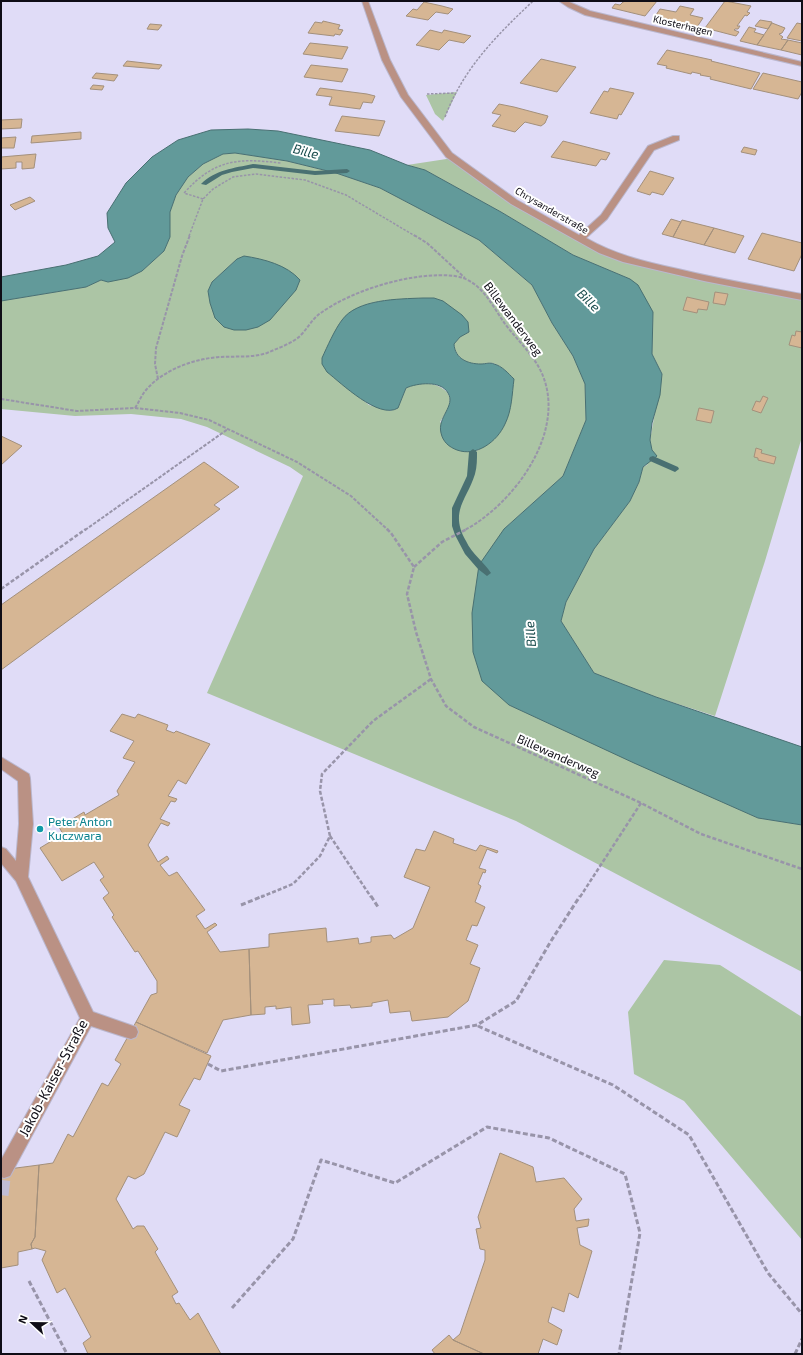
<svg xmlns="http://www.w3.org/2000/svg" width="803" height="1355" font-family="'Exo 2',sans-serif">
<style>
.green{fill:#acc5a5;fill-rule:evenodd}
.water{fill:#629a9a;stroke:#497072}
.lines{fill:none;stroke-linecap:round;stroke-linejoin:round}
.stream{fill:#497072;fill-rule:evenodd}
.building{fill:#d6b694;stroke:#a3907c}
.minor-tunnel{stroke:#c1bdd5;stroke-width:15;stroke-dasharray:15 8;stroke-linecap:butt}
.minor-casing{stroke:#bab7ce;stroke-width:2}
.path-far3{stroke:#9894a9;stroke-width:1.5;stroke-dasharray:2.5 1.5;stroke-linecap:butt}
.path-far2{stroke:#9894a9;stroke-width:2;stroke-dasharray:3.5 1.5;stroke-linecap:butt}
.path-far1{stroke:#9894a9;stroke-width:2.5;stroke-dasharray:4 2;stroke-linecap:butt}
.path{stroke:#9894a9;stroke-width:3;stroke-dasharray:5 2.5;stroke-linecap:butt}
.minor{fill:#ba9184;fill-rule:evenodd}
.culture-dot{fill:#0f9aa8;stroke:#fff;stroke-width:1.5}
.labels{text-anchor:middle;stroke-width:4;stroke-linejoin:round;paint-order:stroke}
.far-street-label{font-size:10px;fill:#0f0d16;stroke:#fff}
.street-label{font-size:12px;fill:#0f0d16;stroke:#fff}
.culture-label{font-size:12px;fill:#0d838f;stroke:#fff;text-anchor:start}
.water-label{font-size:13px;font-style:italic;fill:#184b4c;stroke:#fff}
.near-street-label{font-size:14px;fill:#0f0d16;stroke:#fff}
</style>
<rect width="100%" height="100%" fill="#e0dcf7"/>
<path class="green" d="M 457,92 L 443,121 L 435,114 L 426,95 Z
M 235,153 L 287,161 L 336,173 L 380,188 L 479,240 L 532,285 L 552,323 L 573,356 L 585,384 L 586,420 L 563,476 L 504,529 L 509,705 L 758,818 L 802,825 L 802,972 L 516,821 L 207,693 L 303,476 L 290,467 L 207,427 L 181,419 L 131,414 L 75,416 L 1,409 L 1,301 L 86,287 L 101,280 L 108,282 L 142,271 L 164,251 L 170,237 L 170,212 L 176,195 L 188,177 L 203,164 L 223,154 ZM 237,259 L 210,303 L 208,291 L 212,282 ZM 389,300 L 453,310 L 462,315 L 469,332 L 460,337 L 454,344 C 455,359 469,365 482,364 C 485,364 489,362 492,363 C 497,364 502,368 506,371 L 478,450 L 473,452 L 440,422 C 443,417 448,411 449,405 C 455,387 428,381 415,384 C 412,385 409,387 406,388 L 398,408 L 390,411 L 369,405 L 349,389 L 337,329 C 346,308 367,303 389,300 Z
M 453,158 L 514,202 L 626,260 L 802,297 L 802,437 L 765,561 L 715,716 L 656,697 L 594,673 L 561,621 L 566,602 L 594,549 L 630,501 L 639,482 L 643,467 L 647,465 L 652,450 L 650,440 L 662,374 L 652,354 L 653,312 L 630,279 L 573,255 L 501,212 L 425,170 L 407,165 Z
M 664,960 L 720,965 L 802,1017 L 802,1240 L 684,1101 L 634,1074 L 628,1012 Z"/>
<path class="water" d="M 248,129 L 278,131 L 370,150 L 407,165 L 425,170 L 501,212 L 573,255 L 630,279 L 638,285 L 653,312 L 652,354 L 662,374 L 660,395 L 652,423 L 650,440 L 652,450 L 657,456 L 643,467 L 639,482 L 630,501 L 594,549 L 566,602 L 561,621 L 594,673 L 656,697 L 802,747 L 802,825 L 758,818 L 634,763 L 509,705 L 482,681 L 473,652 L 472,613 L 479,565 L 504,529 L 563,476 L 586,420 L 585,384 L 573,356 L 552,323 L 532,285 L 479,240 L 380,188 L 336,173 L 287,161 L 235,153 L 223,154 L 203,164 L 188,177 L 176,195 L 170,212 L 170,237 L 164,251 L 142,271 L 128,278 L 108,282 L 101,280 L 86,287 L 1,301 L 1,277 L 66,265 L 98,256 L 115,242 L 108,228 L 107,213 L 126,183 L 152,157 L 178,140 L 211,130 Z
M 244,256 C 264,259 287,265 300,280 L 296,290 L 270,320 L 258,327 L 246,330 L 234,330 L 224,327 L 215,318 L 210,303 L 208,291 L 212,282 L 237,259 Z
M 423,298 L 434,298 L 443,301 L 462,315 L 468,322 L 469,332 L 460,337 L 454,344 C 455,359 468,364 481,364 C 486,364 490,362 494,364 C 502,366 508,373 514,379 C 512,394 512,410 505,424 C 497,442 476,457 457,450 C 449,447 443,442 441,433 C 437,417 456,406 448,393 C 441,380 417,383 406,388 L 398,408 C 379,420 341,383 327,372 L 322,364 L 322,358 C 327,347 335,329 342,320 C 357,299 398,299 423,298 Z"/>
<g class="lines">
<path class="stream" d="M 253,164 L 315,171 L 347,169 L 350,171 L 347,173 L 315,175 L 253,168 L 232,172 L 222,175 L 206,185 L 201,184 C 215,170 234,168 253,164 Z
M 473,449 L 477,452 C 477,459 477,467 475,474 C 467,500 449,511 466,541 C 472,554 484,562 491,573 L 487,576 L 478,569 L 465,554 L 455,535 L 452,526 L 452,508 L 467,476 L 469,452 Z
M 653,456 L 678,467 L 679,469 L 675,472 L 650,461 L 649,459 L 650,457 Z"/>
</g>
<path class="building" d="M 626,1 L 657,1 L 645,16 L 612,8 L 615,4 L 620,5 L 623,2 Z
M 725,1 L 751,6 L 747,12 L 750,13 L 747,16 L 745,15 L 737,26 L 740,26 L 738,29 L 735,29 L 734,30 L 739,32 L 736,36 L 705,28 Z
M 424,2 L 442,6 L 453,9 L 448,14 L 436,12 L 428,20 L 406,16 L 413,9 L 417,10 Z
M 680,6 L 694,9 L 690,15 L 703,18 L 697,27 L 654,18 L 660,9 L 676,12 Z
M 760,20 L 772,22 L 768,29 L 755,26 Z
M 323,21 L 340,25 L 338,29 L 343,30 L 340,35 L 335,34 L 334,36 L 308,33 L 315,22 L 322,23 Z
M 772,23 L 785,28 L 782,33 L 779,34 L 783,37 L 781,39 L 788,40 L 781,50 L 757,45 Z
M 797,23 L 802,24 L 802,41 L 787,38 Z
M 150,24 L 162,25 L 158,30 L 147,29 Z
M 749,27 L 756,29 L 754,32 L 764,35 L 757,45 L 740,41 Z
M 430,30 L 442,33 L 444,30 L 471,36 L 464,43 L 449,40 L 439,50 L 416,45 Z
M 788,40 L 802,43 L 802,55 L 781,50 Z
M 310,43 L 348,47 L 342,59 L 303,54 Z
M 667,50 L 712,60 L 711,61 L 760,73 L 751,89 L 710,79 L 711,77 L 700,75 L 701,74 L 692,72 L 691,74 L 666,68 L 667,66 L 657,64 Z
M 541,59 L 576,67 L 557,92 L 520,83 Z
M 127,61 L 162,65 L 159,69 L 123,66 Z
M 311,65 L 348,69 L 342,82 L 304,77 Z
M 96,73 L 118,75 L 114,81 L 92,78 Z
M 763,73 L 802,82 L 802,92 L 798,99 L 753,89 Z
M 93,85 L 104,86 L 102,90 L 90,89 Z
M 320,88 L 367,94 L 375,96 L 372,103 L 363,102 L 360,109 L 329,105 L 332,97 L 316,95 Z
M 610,88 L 634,93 L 621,115 L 619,114 L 617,119 L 590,113 L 604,91 L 608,92 Z
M 499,104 L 514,107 L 548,116 L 545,123 L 541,126 L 525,122 L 515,132 L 492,126 L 501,115 L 492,113 Z
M 342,116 L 385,121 L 379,136 L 335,131 Z
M 22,119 L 21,128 L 1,129 L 1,120 Z
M 81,132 L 81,139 L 31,143 L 32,136 Z
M 16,137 L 14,148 L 1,148 L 1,138 Z
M 563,141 L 610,153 L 606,160 L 601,159 L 596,166 L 551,157 Z
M 744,147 L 757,150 L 755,155 L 741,152 Z
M 36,154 L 34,168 L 22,169 L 22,162 L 16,162 L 16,168 L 1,169 L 1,157 Z
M 650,171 L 674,178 L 663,195 L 652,192 L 650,195 L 637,191 Z
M 30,197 L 35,201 L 15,210 L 10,205 Z
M 671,219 L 681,222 L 673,237 L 662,234 Z
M 682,220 L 714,228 L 704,245 L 673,237 Z
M 714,228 L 744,236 L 735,253 L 704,245 Z
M 762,233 L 802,243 L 802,254 L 794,271 L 748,259 Z
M 715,292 L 728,294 L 725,305 L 713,303 Z
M 687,297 L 709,302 L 707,310 L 698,309 L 697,313 L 683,310 Z
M 796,331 L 802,332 L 802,348 L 789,345 L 792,335 L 795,336 Z
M 763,396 L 768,398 L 761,413 L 752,410 L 756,401 L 760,402 Z
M 699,408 L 714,411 L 711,423 L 696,420 Z
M 1,436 L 22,446 L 1,465 Z
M 756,448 L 762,450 L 761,453 L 776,457 L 774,464 L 758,460 L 758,458 L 754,457 Z
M 204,462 L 239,487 L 214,505 L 220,509 L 1,670 L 1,605 Z
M 122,714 L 135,718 L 138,714 L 168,725 L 166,730 L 174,733 L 176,731 L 210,744 L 186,784 L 178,780 L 168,796 L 177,799 L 175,802 L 171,801 L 160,819 L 170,823 L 168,826 L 161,823 L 148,845 L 158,862 L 167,856 L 169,859 L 160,865 L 169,876 L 177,872 L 205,910 L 196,916 L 205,929 L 215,923 L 217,925 L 207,932 L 220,952 L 249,949 L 251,1015 L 223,1020 L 207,1053 L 136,1022 L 151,995 L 157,993 L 157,981 L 138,951 L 135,952 L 112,917 L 114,915 L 103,898 L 109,893 L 100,880 L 104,877 L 94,862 L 62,881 L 40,848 L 63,834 L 59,827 L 84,812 L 85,815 L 119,795 L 117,791 L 135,762 L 123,758 L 134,741 L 110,731 Z
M 434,831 L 454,839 L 453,843 L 476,851 L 480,845 L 498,851 L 497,853 L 487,849 L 479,868 L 486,870 L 485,873 L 483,872 L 478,884 L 481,886 L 475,902 L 485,907 L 477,926 L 472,925 L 466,940 L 478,945 L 470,964 L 480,968 L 468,1001 L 448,1017 L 412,1021 L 410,1011 L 390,1013 L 388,1000 L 372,1003 L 372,1006 L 351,1008 L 350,1005 L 334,1006 L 334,999 L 322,1000 L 323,1004 L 308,1005 L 310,1023 L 292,1025 L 291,1007 L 276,1009 L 276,1006 L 265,1007 L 265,1014 L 251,1015 L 249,949 L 269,947 L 269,934 L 326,928 L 327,942 L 358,938 L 359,944 L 371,942 L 371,937 L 391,935 L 394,939 L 413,928 L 430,887 L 404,877 L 416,849 L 425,851 Z
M 136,1022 L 211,1056 L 200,1080 L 194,1078 L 179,1105 L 190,1110 L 177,1137 L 165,1132 L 144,1174 L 135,1179 L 128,1176 L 116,1199 L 133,1229 L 137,1226 L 144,1226 L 158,1249 L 155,1252 L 178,1292 L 172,1296 L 176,1304 L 179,1303 L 190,1320 L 198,1313 L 221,1354 L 88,1354 L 83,1343 L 91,1337 L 65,1288 L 57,1293 L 42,1260 L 46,1251 L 35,1248 L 32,1249 L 31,1244 L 35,1237 L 39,1165 L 53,1163 L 68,1134 L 73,1137 L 102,1083 L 108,1086 L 121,1064 L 115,1060 Z
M 500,1153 L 533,1167 L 536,1182 L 564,1178 L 582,1199 L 574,1209 L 576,1221 L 589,1219 L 588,1226 L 577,1228 L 580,1245 L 592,1251 L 578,1298 L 569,1293 L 564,1312 L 552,1307 L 548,1322 L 562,1330 L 557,1345 L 543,1339 L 538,1354 L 484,1354 L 453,1340 L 460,1334 L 485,1260 L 485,1250 L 480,1249 L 476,1229 L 481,1228 L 478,1217 Z
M 39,1165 L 35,1237 L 31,1244 L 32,1249 L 18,1252 L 18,1265 L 1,1268 L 1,1170 Z
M 449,1335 L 453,1340 L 484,1354 L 435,1354 L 432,1350 Z"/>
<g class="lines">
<path class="minor-tunnel" d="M 1,1195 L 4,1170"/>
<g class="minor-casing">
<path id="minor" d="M 362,1 L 368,1 L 390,60 L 408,95 L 452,153 L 517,200 L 579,235 L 601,215 L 648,146 L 673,136 L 679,136 L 679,140 L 654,150 L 607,219 L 586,238 C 616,255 645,262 678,269 C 719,279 761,286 802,294 L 802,300 L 704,281 L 623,262 L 599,253 L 511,204 L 446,157 L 401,97 L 382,60 Z
M 559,1 L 567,1 L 590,11 L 802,62 L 802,66 L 585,15 L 568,7 Z
M 1,757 L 29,774 L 30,778 L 33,824 L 28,877 L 93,1012 L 136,1027 L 138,1032 L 136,1037 L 131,1039 L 91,1026 L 10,1176 L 4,1178 L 1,1177 L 1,1160 L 80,1018 L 16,881 L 1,863 L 1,847 L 6,849 L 16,861 L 19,824 L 18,781 L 1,769 Z"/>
</g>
<path class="path-far3" d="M 427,94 L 455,93
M 445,117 C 463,69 496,36 533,1
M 203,199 L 184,193 C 215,159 237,158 281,163
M 189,236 L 203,199 L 213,189 L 233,177 L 256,174 L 305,180 L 346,195 L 415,236"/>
<path class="path-far2" d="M 414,235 L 427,243 L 465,278
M 158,379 L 155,364 L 156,348 L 182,256 L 190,235
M 1,399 L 77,411 L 135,408 L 180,413 L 209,420 L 297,462 L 351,496 L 388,530
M 135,408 C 139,402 141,396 146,390 C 163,370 193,359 219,357 C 235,356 251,358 267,353 C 278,348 291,344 300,336 C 307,329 311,321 318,315 C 351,290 414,271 455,276 C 481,280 491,304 505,324 C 518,341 535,356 543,376 C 566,434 513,504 465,530
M 85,530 L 228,429"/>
<path class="path-far1" d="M 387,529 L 391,533 L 414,567 L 407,594 L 416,632 L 431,679 L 446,706 L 474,727 L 641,803 L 701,834 L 802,869
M 414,567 L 442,542 L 467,529
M 1,589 L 86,529
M 330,836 L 371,897
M 261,897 L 293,884 L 320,856 L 330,836 L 320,791 L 322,774 L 373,721 L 431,679
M 580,897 L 641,803"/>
<path class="path" d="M 371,896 L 378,907
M 241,905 L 263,896
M 478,1026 L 613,1085 L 689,1135 L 768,1273 L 802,1314
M 208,1064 L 221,1071 L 477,1025 L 516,1001 L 551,941 L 580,896
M 29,1281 L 67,1354
M 232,1308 L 293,1239 L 321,1160 L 395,1183 L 487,1127 L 549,1138 L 625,1174 L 640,1233 L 619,1354
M 795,1354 L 802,1339"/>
<use href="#minor" class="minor"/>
</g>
<circle class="culture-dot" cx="40" cy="829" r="4"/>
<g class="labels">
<g class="far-street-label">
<text transform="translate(683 25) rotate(13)" y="4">Klosterhagen</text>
<text transform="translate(552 210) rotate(30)" y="4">Chrysanderstraße</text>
</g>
<g class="street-label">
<text transform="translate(513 319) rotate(53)" y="4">Billewanderweg</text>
<text transform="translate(558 756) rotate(24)" y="4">Billewanderweg</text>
</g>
<g class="culture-label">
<text x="48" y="826">Peter Anton<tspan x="48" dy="14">Kuczwara</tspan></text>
</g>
<g class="water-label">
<text transform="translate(306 151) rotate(15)" y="5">Bille</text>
<text transform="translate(589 300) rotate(45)" y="5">Bille</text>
<text transform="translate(530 634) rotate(-95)" y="5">Bille</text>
</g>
<g class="near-street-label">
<text transform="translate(53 1078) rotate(-62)" y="5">Jakob-Kaiser-Straße</text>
</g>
</g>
<rect width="803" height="1355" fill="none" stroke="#0f0d16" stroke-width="4"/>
<g transform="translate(32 1323) rotate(292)" stroke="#ffffff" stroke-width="3" paint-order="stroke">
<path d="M0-3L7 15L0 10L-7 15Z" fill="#0f0d16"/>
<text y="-6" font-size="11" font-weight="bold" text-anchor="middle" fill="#0f0d16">N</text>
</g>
</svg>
